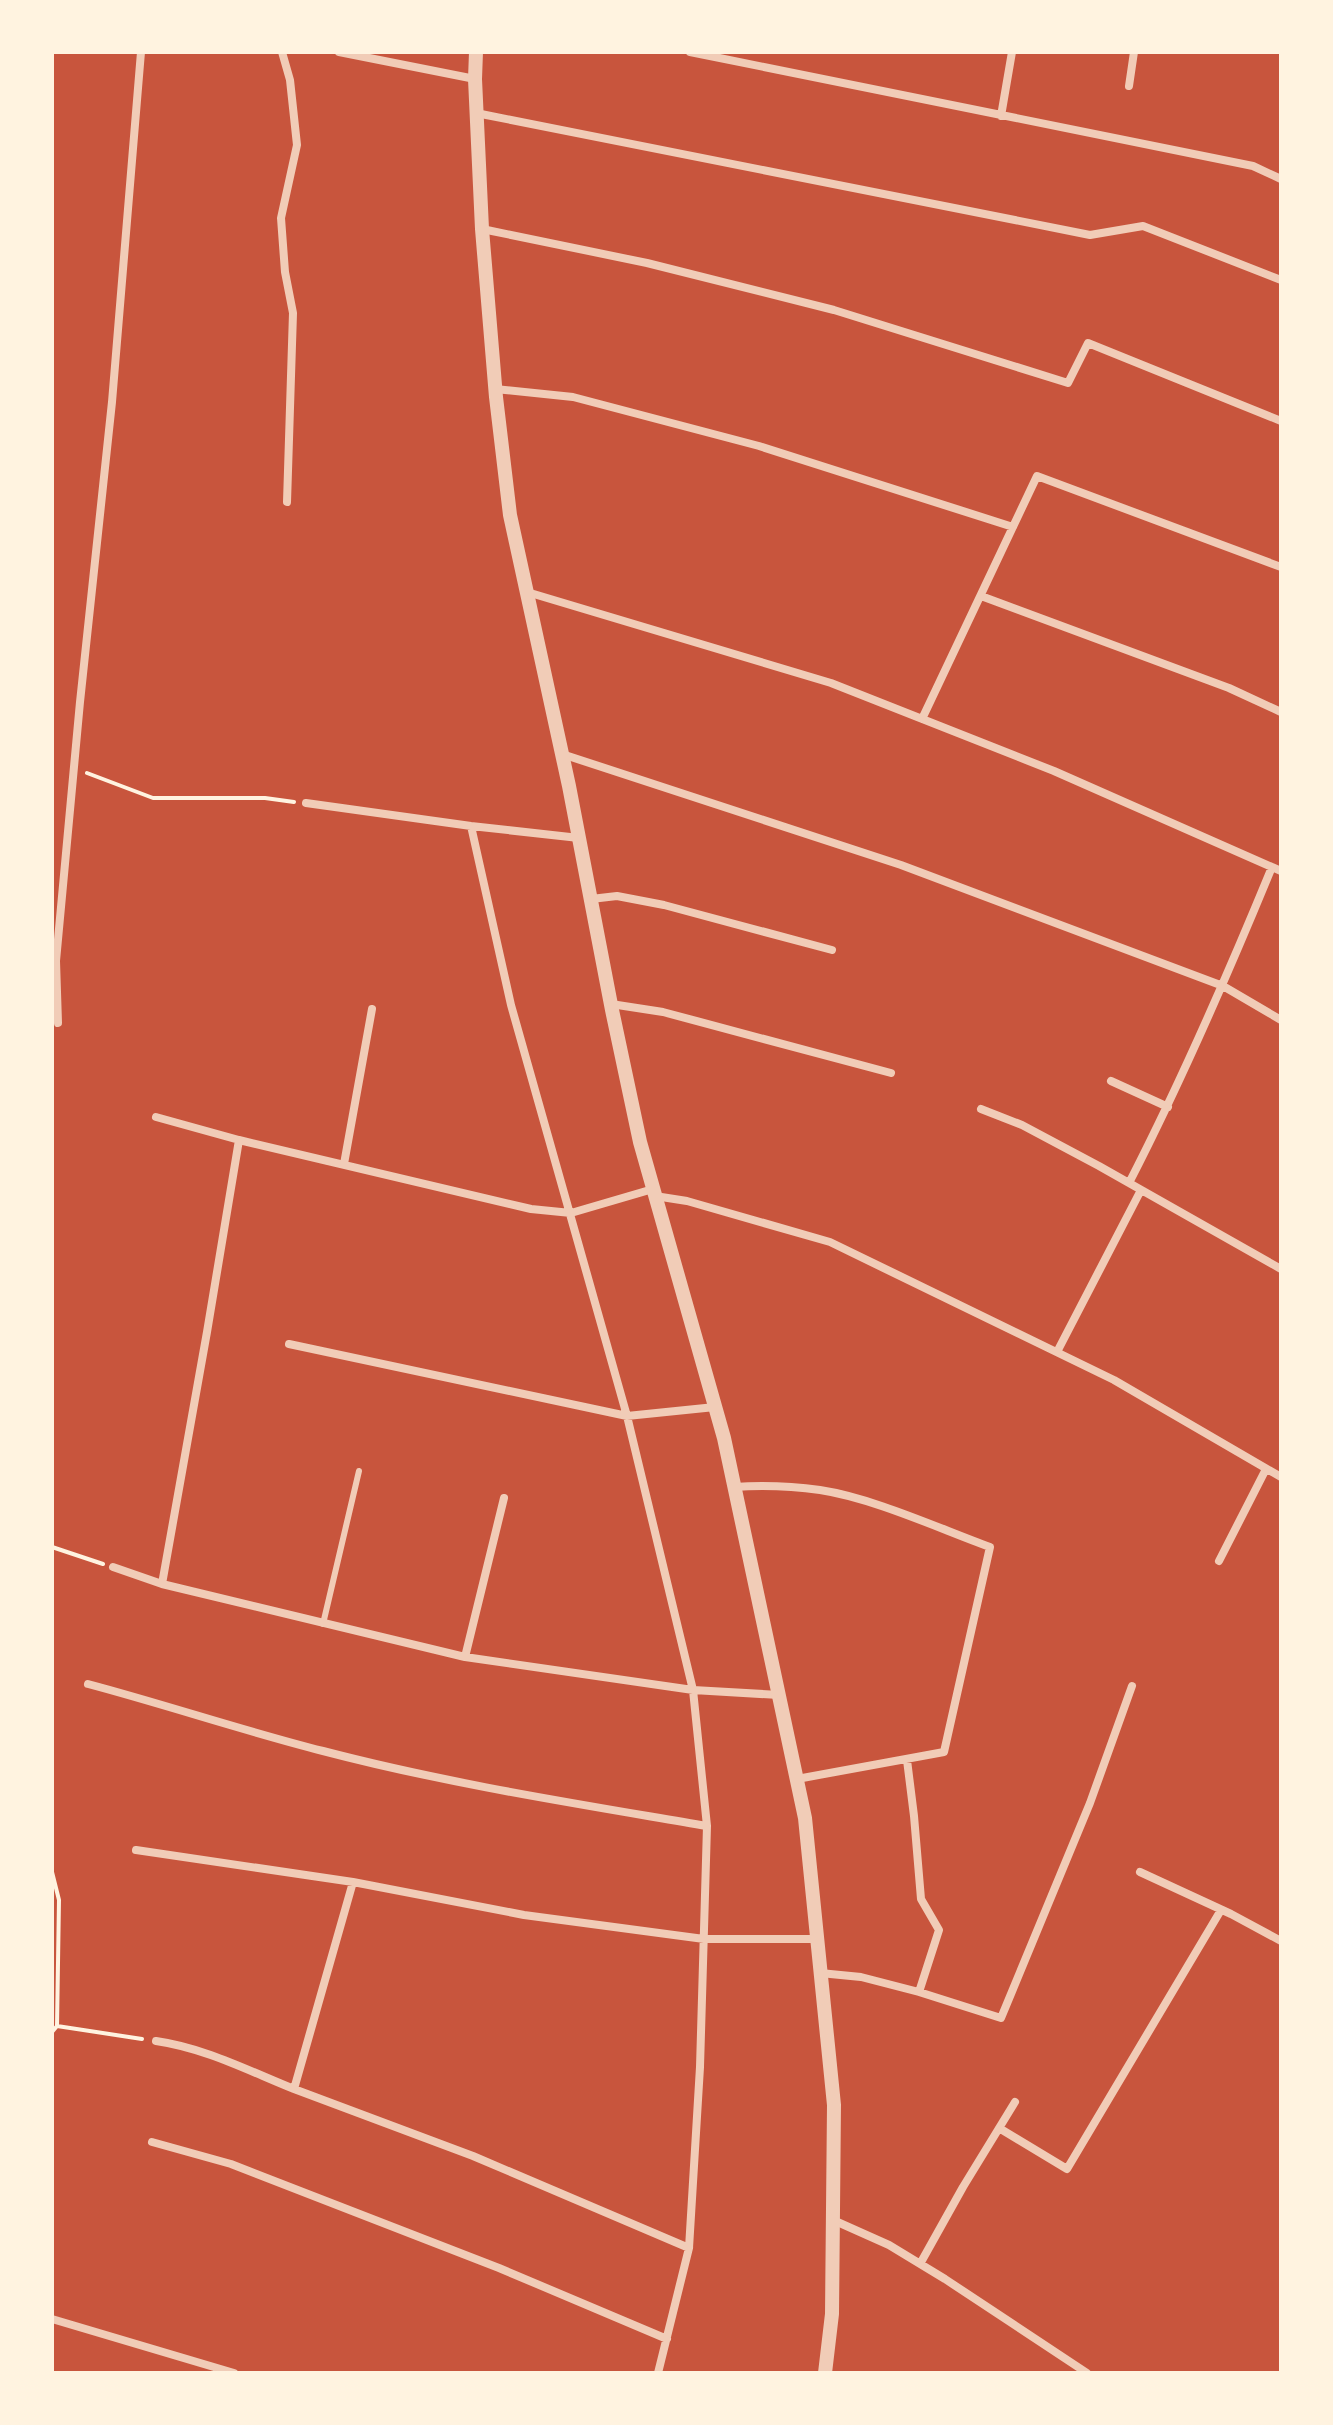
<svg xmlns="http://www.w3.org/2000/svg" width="1333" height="2425" font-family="Quicksand,sans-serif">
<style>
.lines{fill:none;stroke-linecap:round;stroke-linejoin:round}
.path{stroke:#fff3e0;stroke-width:4}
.service{stroke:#f1ccb7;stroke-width:6}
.minor{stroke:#f1ccb7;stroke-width:8}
.tertiary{stroke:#f1ccb7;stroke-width:14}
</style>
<rect width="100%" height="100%" fill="#c8553d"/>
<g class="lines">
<path class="path" d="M 87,773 L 153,798 L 265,798 L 294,802
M 52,1547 L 103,1564
M 52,1872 L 59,1900 L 57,2026 L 52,2032
M 57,2026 L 142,2039"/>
<path class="service" d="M 323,1624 L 359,1471"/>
<path class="minor" d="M 282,52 L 290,80 L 297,145 L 281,218 L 285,272 L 293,313 L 287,502
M 339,52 L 475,79
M 690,52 L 1253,166 L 1281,179
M 1129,86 L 1134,52
M 476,113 L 1090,235 L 1143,226 L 1281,280
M 1001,116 L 1012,52
M 482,229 L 647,263 L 834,310 L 1068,383 L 1088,343 L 1281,421
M 495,389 L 573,397 L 759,446 L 1013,527
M 527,592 L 831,683 L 1054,771 L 1281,871
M 981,596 L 1229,688 L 1281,712
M 922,719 L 1037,476 L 1281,567
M 562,754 L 901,865 L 1223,986 L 1281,1020
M 306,803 L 471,826 L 579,838
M 471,826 L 511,1005 L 627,1416 L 693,1690 L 707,1826 L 700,2067 L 689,2248 L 658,2373
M 591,899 L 617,896 L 664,905 L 832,950
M 611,1004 L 663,1012 L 891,1073
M 58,1023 L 56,961 L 80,702 L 112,402 L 141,52
M 1111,1081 L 1168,1107
M 981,1109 L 1022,1125 L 1099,1166 L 1281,1269
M 156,1117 L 239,1140 L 531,1209 L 571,1213 L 653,1189
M 344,1164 L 372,1009
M 1129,1183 C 1182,1080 1228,974 1272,867
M 655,1196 L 687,1201 L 830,1242 L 1114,1380 L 1281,1477
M 289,1344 L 627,1416 L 715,1407
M 1057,1352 L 1141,1190
M 734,1487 C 764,1485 791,1486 820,1490 C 873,1498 938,1528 990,1547 L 944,1752 L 797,1779
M 1219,1561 L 1266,1469
M 113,1567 L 162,1584 L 465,1657 L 693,1690 L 779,1695
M 162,1584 L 207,1332 L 239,1140
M 465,1657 L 504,1498
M 88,1684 C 167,1705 244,1731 323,1751 C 449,1784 579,1804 707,1826
M 136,1850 L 353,1882 L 524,1915 L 704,1939 L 817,1939
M 1140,1872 L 1231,1914 L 1281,1941
M 353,1882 L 294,2089 L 473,2156 L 689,2248
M 820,1973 L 861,1977 L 919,1992 L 939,1930 L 921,1899 L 914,1816 L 907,1760
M 919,1992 L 1001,2018 L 1090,1803 L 1132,1686
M 156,2041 C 205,2048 249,2071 294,2089
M 999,2128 L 1067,2169 L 1221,1910
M 152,2142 L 231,2164 L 499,2268 L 667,2339
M 833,2220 L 889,2245 L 945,2279 L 1087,2373
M 920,2264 L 963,2187 L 1015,2102
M 52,2319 L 234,2373"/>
<path class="tertiary" d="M 476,52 L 475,79 L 482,229 L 496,397 L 510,515 L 569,786 L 612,1010 L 640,1142 L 724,1438 L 805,1818 L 834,2105 L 832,2314 L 825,2373"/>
</g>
<rect width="1333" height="2425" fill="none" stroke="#fff3e0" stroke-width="108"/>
</svg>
